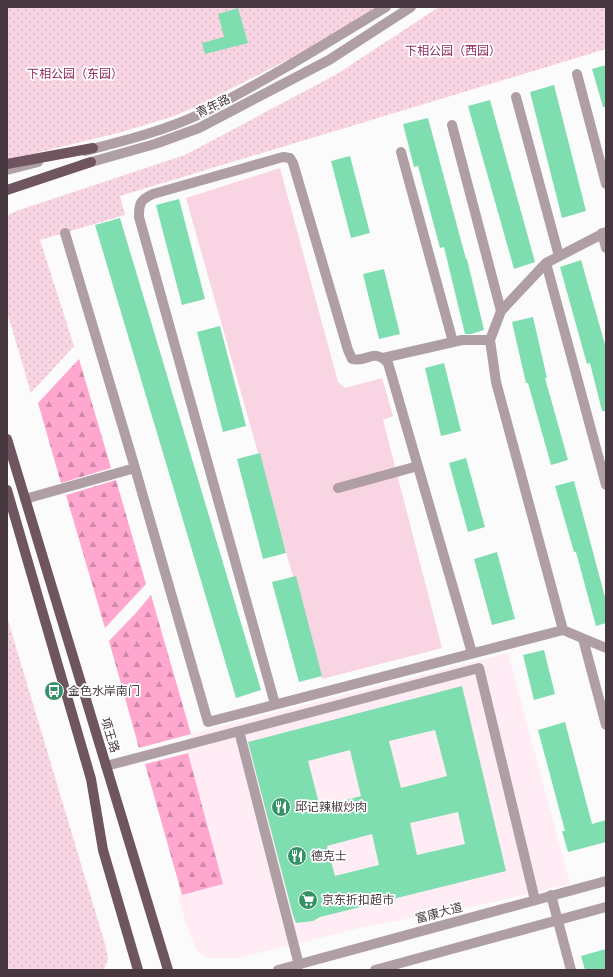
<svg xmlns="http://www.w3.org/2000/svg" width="613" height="977" font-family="'Noto Sans','Noto Sans SC',sans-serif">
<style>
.built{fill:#ffecf4}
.forest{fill:url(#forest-firs)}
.park{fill:url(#park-dots)}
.garden{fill:#f9d4e3}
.building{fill:#7edeaf;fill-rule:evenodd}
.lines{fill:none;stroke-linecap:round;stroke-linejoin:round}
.minor{stroke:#af9fa5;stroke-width:10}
.major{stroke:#6f5560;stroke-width:10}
.labels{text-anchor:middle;stroke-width:3.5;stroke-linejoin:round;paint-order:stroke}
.park-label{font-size:12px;fill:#902c61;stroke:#fff}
.street-label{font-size:12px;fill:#46383e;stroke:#fff}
.poi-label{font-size:12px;fill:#46383e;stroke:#fff;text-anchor:start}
</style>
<defs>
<pattern id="forest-firs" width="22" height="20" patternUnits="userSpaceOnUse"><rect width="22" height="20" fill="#ffa7ce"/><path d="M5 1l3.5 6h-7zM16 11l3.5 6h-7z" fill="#d089a9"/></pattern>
<pattern id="park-dots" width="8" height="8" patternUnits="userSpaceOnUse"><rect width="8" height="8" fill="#f9d4e3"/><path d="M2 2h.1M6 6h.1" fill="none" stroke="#d7b7c4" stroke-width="1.8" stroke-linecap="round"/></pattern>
</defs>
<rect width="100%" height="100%" fill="#fbfbfb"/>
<path class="built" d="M 508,653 L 570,884 L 480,905 L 359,928 L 238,958 L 207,958 L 197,951 L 186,924 L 178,896 L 223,884 L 188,753 L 191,734 Z"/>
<path class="forest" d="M 79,359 L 111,468 L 61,483 L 38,403 Z
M 116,480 L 146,584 L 105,628 L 66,495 Z
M 151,595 L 191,734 L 139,748 L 109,641 L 135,614 Z
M 188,753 L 223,884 L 182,895 L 145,764 Z"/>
<path class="park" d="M 7,7 L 377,7 L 301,53 L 195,107 L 174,116 L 122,132 L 7,160 Z
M 439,7 L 606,7 L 606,49 L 120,196 L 125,215 L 40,240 L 74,346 L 31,393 L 7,312 L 7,216 L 16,211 L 185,155 L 337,74 Z
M 7,617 L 105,944 L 108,958 L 104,970 L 7,970 Z"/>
<path class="garden" d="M 280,168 L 338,382 L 345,388 L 382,378 L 393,416 L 383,420 L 442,648 L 322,679 L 186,198 Z"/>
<path class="building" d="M 238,8 L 248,43 L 205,54 L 202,43 L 224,37 L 218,14 Z
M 606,65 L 606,107 L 603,107 L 592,69 Z
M 554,85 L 586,211 L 562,218 L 530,92 Z
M 490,100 L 535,262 L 514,269 L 468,106 Z
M 428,118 L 466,259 L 467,259 L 484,330 L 471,334 L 465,334 L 444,247 L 440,248 L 418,166 L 414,167 L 403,124 Z
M 350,156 L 370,233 L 351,238 L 331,161 Z
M 179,199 L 205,299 L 182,305 L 156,205 Z
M 120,218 L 261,690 L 236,698 L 95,225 Z
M 581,260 L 606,348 L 606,411 L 602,411 L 590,363 L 587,364 L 560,267 Z
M 384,269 L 400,334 L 379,339 L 363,274 Z
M 533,317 L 547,378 L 545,378 L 568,460 L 551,465 L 528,383 L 526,383 L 512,322 Z
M 220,326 L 246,426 L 223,432 L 197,332 Z
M 444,363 L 461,431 L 441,436 L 425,368 Z
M 260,453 L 286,553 L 263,559 L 237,459 Z
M 466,458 L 485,527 L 468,532 L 449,463 Z
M 574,481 L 606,601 L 606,623 L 596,626 L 576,552 L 574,552 L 555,486 Z
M 497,552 L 515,619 L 492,625 L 474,559 Z
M 296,576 L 322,676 L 299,682 L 272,582 Z
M 544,650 L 555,694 L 534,700 L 523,655 Z
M 462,686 L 506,871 L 320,917 L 313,921 L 296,923 L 293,915 L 248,742 ZM 435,730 L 447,776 L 401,788 L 389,741 ZM 350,750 L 361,796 L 320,807 L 308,761 ZM 458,812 L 465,844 L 417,855 L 410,823 ZM 372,834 L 379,865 L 335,876 L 327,846 Z
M 565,722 L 592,824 L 606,820 L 606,842 L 568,852 L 562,831 L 565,831 L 538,730 Z
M 606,949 L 606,970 L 585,970 L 581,956 Z"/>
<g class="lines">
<path class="minor" d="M 577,74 L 606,184
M 516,97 L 559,256
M 452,125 L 501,311
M 85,151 C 123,141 164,131 200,114 C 264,82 325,44 386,7
M 401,152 L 453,342
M 84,164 L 155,144 L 199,128 L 329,60 L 411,7
M 7,170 L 38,162
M 606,232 L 546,263 L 501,311 L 490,340 L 496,382 L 563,630 L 606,648
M 65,233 L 135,468 L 208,722 L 563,630
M 602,233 L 606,248
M 546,263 L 606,485
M 383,358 L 462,340 L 490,340
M 338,488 L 418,466
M 25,499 L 135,468
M 583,639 L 606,725
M 275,704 L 139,217 C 139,203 140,200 153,194 L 283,157 L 290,158 L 293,163 L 348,350 L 352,359 C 368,363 373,347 388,363 L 472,653
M 239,731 L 299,965
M 106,766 L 479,668 L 535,900
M 551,895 L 571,970
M 278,970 L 606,881
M 375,970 L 606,907"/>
<path class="major" d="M 7,164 L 93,148
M 7,190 L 91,162
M 7,439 L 168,970
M 7,490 L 91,779 L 103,850 L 138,970"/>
</g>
<defs>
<g id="bus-disc" transform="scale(1)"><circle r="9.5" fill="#349168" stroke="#fff"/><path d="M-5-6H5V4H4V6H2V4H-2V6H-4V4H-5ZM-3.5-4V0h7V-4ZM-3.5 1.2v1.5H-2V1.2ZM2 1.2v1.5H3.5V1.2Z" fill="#fff"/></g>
<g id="restaurant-disc" transform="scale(1)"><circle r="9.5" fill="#349168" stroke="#fff"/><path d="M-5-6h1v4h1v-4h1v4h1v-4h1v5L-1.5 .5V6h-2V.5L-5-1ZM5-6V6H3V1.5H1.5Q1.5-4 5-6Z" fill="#fff"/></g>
<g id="supermarket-disc" transform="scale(1)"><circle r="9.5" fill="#349168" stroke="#fff"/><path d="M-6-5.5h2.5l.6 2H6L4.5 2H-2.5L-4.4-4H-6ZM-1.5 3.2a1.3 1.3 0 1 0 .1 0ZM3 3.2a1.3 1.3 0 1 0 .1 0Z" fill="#fff"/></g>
</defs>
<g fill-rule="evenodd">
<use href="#bus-disc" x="54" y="691"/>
<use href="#restaurant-disc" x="281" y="807"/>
<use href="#restaurant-disc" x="297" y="856"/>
<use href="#supermarket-disc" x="308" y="900"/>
</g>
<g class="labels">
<g class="park-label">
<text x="453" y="55">下相公园（西园）</text>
<text x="75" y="78">下相公园（东园）</text>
</g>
<g class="street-label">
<text transform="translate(213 106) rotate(-26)" y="4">青年路</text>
<text transform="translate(110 735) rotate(73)" y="4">项王路</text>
<text transform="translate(439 913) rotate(-15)" y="4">富康大道</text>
</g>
<g class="poi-label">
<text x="68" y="695">金色水岸南门</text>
<text x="295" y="811">邱记辣椒炒肉</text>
<text x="311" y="860">德克士</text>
<text x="322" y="904">京东折扣超市</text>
</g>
</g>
<rect width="613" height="977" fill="none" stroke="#46383e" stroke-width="16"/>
</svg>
